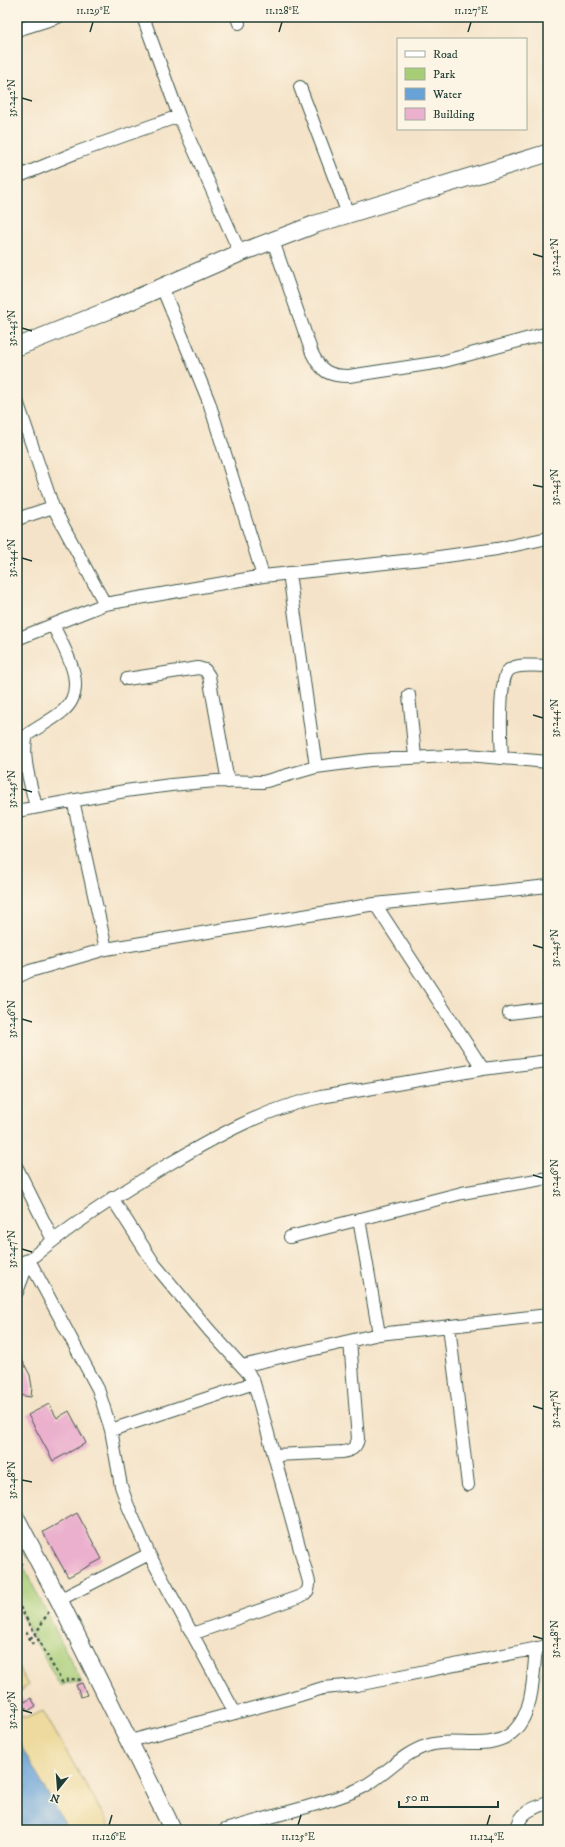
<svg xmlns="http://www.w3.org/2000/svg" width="565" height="1847" font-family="'IM FELL DW Pica',serif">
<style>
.green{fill:#a8cd77;stroke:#648556}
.sand{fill:#eeda9e;stroke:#868c69}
.water{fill:#68a2d7;stroke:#447086}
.building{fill:#ebb0ce}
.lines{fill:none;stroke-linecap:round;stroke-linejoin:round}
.street-casing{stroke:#3f564a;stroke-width:14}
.secondary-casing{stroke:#3f564a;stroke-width:19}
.path{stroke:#3f564a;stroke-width:2.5;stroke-dasharray:3 3;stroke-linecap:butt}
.street{stroke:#fff;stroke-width:12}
.secondary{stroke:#fff;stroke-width:17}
.ticks{fill:none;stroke:#1f3d34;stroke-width:1.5}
.neatline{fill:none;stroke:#1f3d34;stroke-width:1.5}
.ticks-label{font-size:10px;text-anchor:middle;fill:#1f3d34}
</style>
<rect width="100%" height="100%" fill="#fcf5e5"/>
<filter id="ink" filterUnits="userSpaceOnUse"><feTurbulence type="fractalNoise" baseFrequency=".025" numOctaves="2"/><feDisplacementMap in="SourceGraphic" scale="8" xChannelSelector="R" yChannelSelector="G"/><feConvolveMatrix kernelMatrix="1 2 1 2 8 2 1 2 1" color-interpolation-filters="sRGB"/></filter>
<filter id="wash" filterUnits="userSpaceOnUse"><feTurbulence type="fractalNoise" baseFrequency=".012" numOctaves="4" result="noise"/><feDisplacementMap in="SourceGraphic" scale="16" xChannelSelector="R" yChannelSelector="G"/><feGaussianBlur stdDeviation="0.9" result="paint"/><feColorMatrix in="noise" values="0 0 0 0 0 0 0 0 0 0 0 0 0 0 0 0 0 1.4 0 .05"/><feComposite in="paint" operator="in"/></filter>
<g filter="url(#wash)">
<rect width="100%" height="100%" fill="#f4e3c8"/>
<path class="green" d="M 17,1553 L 25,1570 L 82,1683 L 70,1682 L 60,1686 L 17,1608 Z"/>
<path class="sand" d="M 17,1666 L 28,1685 L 17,1693 Z
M 43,1711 L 112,1830 L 68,1830 L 17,1739 L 17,1714 L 26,1718 Z"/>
<path class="water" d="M 17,1739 L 68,1830 L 17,1830 Z"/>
<g id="blocks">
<path class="building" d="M 17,1354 L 21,1358 L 30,1375 L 32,1387 L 31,1397 L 18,1395 L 19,1387 L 17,1375 Z
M 49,1404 L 57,1418 L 69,1411 L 86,1443 L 53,1461 L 28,1415 Z
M 77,1513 L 102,1559 L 68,1577 L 43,1532 Z
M 82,1683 L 87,1695 L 81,1697 L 76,1685 Z
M 21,1697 L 25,1702 L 31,1698 L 36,1706 L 28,1711 L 26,1707 L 19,1710 L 17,1700 Z"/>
</g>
</g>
<g filter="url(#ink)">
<use href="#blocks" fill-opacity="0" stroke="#3f564a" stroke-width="1"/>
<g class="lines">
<g class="street-casing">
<path id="street" d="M 143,17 L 179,116 L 240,253
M 237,17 L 239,23
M 17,30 L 58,17
M 300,87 L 348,214
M 17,177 L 75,153 L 179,116
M 273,241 L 312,353 C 321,372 329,376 349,376 L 441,362 L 548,333
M 162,287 L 209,402 L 263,576
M 17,401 L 53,507 L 105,604
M 17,519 L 53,507
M 289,573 L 316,767
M 17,639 L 105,604 L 263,576 L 432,558 L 497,549 L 548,538
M 127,679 L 198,668 L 205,670 L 209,676 L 228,782
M 409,695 L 415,757
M 502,758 C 501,742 498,679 509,670 C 517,663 538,666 548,666
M 73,800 L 106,949
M 36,807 C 31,785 21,757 27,735 C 38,727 52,720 63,711 C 90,688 65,651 53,625
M 17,811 L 125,791 L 171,785 L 216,781 L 263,782 L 316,767 L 370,760 L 468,755 L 548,762
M 375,904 L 483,1069
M 17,977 L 30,971 L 106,949 L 375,904 L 548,886
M 509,1013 L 548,1008
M 17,1168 L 53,1240
M 112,1198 L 155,1265 L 209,1330 L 249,1374 L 254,1383 L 309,1582 C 309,1590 308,1592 301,1596 L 192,1634
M 359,1219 L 379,1334
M 290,1237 L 462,1193 L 548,1178
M 17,1264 L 29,1260 L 17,1292
M 449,1326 L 468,1485
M 242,1366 L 379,1334 L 548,1315
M 111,1430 L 254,1383
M 275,1455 L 343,1452 C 352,1450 356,1448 358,1439 L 350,1341
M 59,1600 L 149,1554
M 235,1713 L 149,1554 L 128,1506 L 121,1486 L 111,1430 L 98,1389 L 29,1260 C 73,1223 120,1193 169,1164 C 217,1136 266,1108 321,1097 L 483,1069 L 548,1061
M 130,1741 L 287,1699 L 323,1688 L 357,1685 L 548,1646
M 225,1830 C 251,1823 277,1815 303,1808 C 323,1802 344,1797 363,1787 C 385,1775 403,1753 426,1746 C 454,1736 491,1753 514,1731 C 534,1711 533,1675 536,1648
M 517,1830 C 519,1812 533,1808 548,1803"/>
</g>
<g class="secondary-casing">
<path id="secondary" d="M 17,347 L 112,309 L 240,253 L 316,224 L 548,153
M 17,1520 L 59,1600 L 173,1830"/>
</g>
<path class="path" d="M 17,1570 L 23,1562
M 17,1602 L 62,1682 L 70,1679 L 83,1680
M 26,1632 L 33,1644
M 30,1638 L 35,1635 L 49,1611"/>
<use href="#street" class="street"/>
<use href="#secondary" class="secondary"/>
</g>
</g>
<path class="ticks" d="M 90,32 L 93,22M 279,32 L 282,22M 468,32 L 471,22M 22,98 L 32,101M 533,254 L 543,257M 22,328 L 32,331M 533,485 L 543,487M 22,558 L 32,561M 533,715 L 543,718M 22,789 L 32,792M 533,945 L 543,948M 22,1019 L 32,1022M 533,1175 L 543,1178M 22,1249 L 32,1252M 533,1406 L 543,1409M 22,1480 L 32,1482M 533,1636 L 543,1639M 22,1710 L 32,1713M 109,1825 L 112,1815M 298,1825 L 301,1815M 487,1825 L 490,1815"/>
<rect width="565" height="1847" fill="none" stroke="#fcf5e5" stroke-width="44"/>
<rect x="397" y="38" width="130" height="92" fill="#fcf5e5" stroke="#a4ab9e"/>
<rect x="405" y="51" width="20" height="6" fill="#ffffff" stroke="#a4ab9e"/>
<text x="433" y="58" font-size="12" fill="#1f3d34">Road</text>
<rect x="405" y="68" width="20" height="12" fill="#a8cd77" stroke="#a4ab9e"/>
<text x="433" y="78" font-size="12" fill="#1f3d34">Park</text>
<rect x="405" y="88" width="20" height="12" fill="#68a2d7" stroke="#a4ab9e"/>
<text x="433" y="98" font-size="12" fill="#1f3d34">Water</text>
<rect x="405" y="108" width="20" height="12" fill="#ebb0ce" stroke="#a4ab9e"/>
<text x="433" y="118" font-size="12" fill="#1f3d34">Building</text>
<g transform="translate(58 1789) rotate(197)" stroke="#fcf5e5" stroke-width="3" paint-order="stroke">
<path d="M0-3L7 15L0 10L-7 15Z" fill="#1f3d34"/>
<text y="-6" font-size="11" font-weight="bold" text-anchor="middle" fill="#1f3d34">N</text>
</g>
<path d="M399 1801v6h99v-6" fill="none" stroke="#1f3d34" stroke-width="2"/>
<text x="405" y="1801" font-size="12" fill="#1f3d34" stroke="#fcf5e5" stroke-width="3" paint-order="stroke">50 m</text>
<rect x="22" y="22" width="521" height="1803" class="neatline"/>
<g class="ticks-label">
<text x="93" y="14">11.129°E</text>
<text x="282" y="14">11.128°E</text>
<text x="471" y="14">11.127°E</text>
<text transform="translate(11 98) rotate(-90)" y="4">35.242°N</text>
<text transform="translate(554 257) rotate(-90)" y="4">35.242°N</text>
<text transform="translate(11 328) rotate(-90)" y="4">35.243°N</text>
<text transform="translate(554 487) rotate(-90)" y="4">35.243°N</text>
<text transform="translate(11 558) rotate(-90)" y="4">35.244°N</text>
<text transform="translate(554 718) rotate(-90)" y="4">35.244°N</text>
<text transform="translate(11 789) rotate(-90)" y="4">35.245°N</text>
<text transform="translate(554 948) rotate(-90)" y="4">35.245°N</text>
<text transform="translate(11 1019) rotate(-90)" y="4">35.246°N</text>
<text transform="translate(554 1178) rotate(-90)" y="4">35.246°N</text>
<text transform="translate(11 1249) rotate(-90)" y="4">35.247°N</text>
<text transform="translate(554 1409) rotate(-90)" y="4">35.247°N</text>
<text transform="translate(11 1480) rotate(-90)" y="4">35.248°N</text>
<text transform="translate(554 1639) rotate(-90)" y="4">35.248°N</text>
<text transform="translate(11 1710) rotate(-90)" y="4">35.249°N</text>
<text x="109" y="1840">11.126°E</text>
<text x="298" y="1840">11.125°E</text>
<text x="487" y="1840">11.124°E</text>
</g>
</svg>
